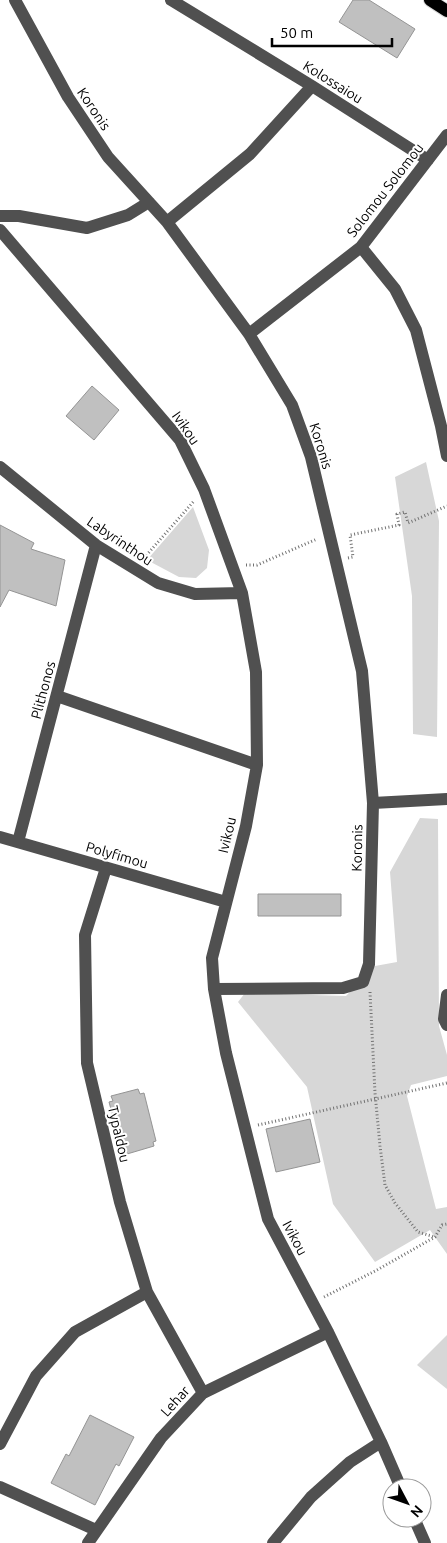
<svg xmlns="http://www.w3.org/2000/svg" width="447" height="1543" font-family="Ubuntu,sans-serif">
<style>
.green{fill:#d7d7d7}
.building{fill:#c0c0c0;stroke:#949494}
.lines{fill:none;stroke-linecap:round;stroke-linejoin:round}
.major-casing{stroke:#dbdbdb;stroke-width:14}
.path{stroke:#727272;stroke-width:3;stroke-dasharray:1 2.5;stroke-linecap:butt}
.minor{stroke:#505050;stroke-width:12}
.major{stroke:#000;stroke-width:12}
.labels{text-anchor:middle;stroke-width:4;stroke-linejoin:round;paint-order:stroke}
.street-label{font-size:14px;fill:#000;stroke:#fff}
</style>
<rect width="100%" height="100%" fill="#fff"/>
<path class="green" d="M 426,462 L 439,521 L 437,737 L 413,734 L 412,596 L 395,477 Z
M 193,507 L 209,550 L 207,568 L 196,578 L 179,577 L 147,560 Z
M 420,818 L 438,819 L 439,1026 L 447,1055 L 447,1076 L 411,1085 L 407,1096 L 436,1209 L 447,1207 L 447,1254 L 430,1230 L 375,1262 L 333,1204 L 307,1087 L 238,1002 L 245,993 L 346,996 L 375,966 L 397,962 L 390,872 Z
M 447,1335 L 447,1389 L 417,1365 Z"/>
<path class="building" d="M 353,0 L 369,0 L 415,29 L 397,58 L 339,22 Z
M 92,386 L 119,410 L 94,440 L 66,416 Z
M 0,525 L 34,543 L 31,549 L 65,560 L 56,606 L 9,590 L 0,607 Z
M 258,894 L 341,894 L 341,916 L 258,916 Z
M 138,1089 L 140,1094 L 144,1093 L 156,1141 L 153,1142 L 154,1146 L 127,1154 L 126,1149 L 122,1150 L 109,1102 L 113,1101 L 111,1096 Z
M 310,1119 L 320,1162 L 276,1172 L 266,1129 Z
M 90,1415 L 134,1437 L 119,1466 L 116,1464 L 95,1505 L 51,1483 L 66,1454 L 69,1456 Z"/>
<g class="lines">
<g class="major-casing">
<path id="major" d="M 430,0 L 447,11"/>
</g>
<path class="path" d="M 144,558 L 194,501
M 348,558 L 353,557 L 350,535 L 399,525 L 397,514 L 405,512 L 408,523 L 447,506
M 246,565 L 257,565 L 317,539
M 370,992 L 375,1093 L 380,1146 L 385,1185 L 395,1203 L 418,1232 L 435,1237
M 258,1125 L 447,1083
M 324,1297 L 377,1270 L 435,1237 L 442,1225 L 447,1224"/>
<path class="minor" d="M 15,0 L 68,97 L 108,157 L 167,222 L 249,334 L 292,405 L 311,457 L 362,671 L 373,803 L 369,964 L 363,982 L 343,988 L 214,989
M 171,0 L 312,86 L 428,160
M 0,216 L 19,216 L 87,228 L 128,215 L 149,202
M 167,222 L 250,154 L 312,86
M 0,230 L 180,440 L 204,489 L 242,593 L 256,672 L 257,765 L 246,826 L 212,958 L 214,989 L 226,1053 L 268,1219 L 328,1332 L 381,1442 L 401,1488
M 361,247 L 395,289 L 416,330 L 441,426 L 447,456
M 249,334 L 361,247 L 447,135
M 0,467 L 96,545 L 158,583 L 195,594 L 242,593
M 57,696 L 257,765
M 373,803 L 447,799
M 0,837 L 226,902
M 18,842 L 96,545
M 106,868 L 85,935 L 87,1063 L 120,1202 L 147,1292 L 203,1393
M 447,995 L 444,1019 L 447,1025
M 0,1444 L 36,1376 L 75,1332 L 147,1292
M 0,1487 L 96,1530
M 414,1518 L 425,1543
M 88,1543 L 161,1438 L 203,1393 L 328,1332
M 273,1543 L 311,1497 L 350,1462 L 381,1442"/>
<use href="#major" class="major"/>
</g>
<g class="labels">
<g class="street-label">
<text transform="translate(333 82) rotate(32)" y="5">Kolossaiou</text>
<text transform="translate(94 109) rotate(56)" y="5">Koronis</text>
<text transform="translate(385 190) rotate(-52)" y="5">Solomou Solomou</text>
<text transform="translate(186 428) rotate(55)" y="5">Ivikou</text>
<text transform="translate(321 446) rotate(73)" y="5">Koronis</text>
<text transform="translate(120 541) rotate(34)" y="5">Labyrinthou</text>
<text transform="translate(43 690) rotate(-75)" y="5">Plithonos</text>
<text transform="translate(227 835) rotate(-76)" y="5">Ivikou</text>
<text transform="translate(357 848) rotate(-89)" y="5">Koronis</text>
<text transform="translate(117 855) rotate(16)" y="5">Polyfimou</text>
<text transform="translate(119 1134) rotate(77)" y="5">Typaldou</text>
<text transform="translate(295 1238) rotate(62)" y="5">Ivikou</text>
<text transform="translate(175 1401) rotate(-48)" y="5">Lehar</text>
</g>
</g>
<g transform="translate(407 1503) rotate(131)"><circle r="24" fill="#ffffff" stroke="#999999"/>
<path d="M0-4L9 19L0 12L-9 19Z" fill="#000000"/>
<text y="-8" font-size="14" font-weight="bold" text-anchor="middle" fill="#000000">N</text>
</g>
<path d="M272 38v8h120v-8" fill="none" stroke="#000000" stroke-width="2.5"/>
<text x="280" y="38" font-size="15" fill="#000000" stroke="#ffffff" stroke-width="4" paint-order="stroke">50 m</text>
</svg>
